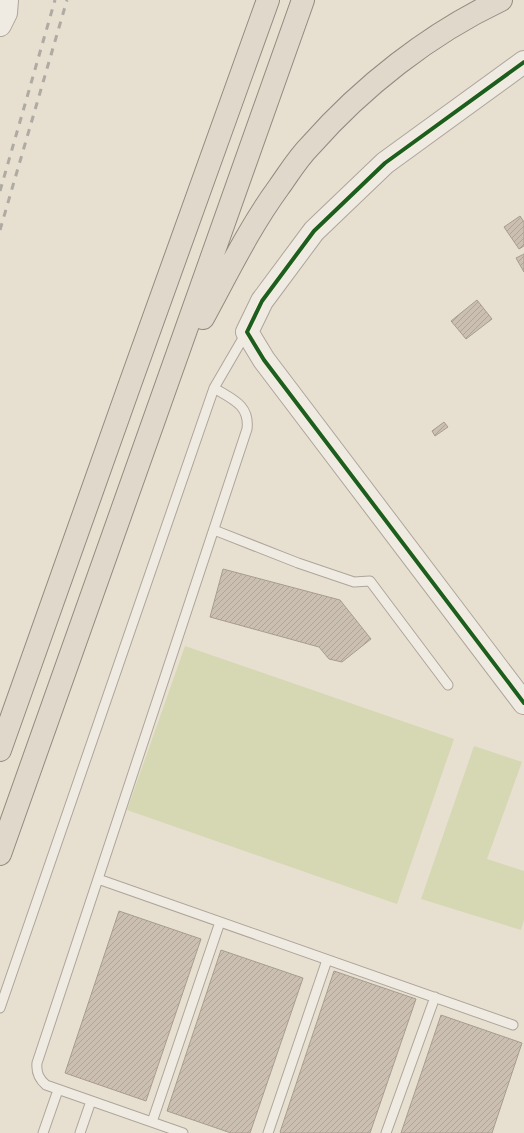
<svg xmlns="http://www.w3.org/2000/svg" width="524" height="1133" font-family="'Crimson Pro',serif">
<style>
.park{fill:#d6d7b3}
.building{fill:url(#building-hatch);stroke:#a89c90}
.lines{fill:none;stroke-linecap:round;stroke-linejoin:round}
.service-casing{stroke:#ada599;stroke-width:11}
.tertiary-casing{stroke:#ada599;stroke-width:24}
.trunk-casing{stroke:#928b80;stroke-width:24}
.service{stroke:#efebe3;stroke-width:9}
.tertiary{stroke:#efebe3;stroke-width:22}
.trunk{stroke:#e0d9cb;stroke-width:22}
.rail{stroke:#afaaa2;stroke-width:3;stroke-dasharray:7 7;stroke-linecap:butt}
.cycleway-casing{stroke:#f7eed8;stroke-width:6}
.cycleway{stroke:#1b5e20;stroke-width:4}
</style>
<defs>
<pattern id="building-hatch" width="6" height="6" patternUnits="userSpaceOnUse"><rect width="6" height="6" fill="#cbbfb2"/><path d="M-1 1l2-2M0 6l6-6M5 7l2-2" fill="none" stroke="#afa499"/></pattern>
</defs>
<rect width="100%" height="100%" fill="#e7e0d1"/>
<path class="park" d="M 185,646 L 454,739 L 397,904 L 127,810 Z
M 474,746 L 522,762 L 487,859 L 524,871 L 524,920 L 521,930 L 421,899 Z"/>
<path class="building" d="M 520,216 L 524,222 L 524,246 L 519,249 L 504,227 Z
M 524,254 L 524,272 L 516,258 Z
M 477,300 L 492,319 L 466,339 L 451,321 Z
M 444,422 L 448,427 L 435,436 L 432,431 Z
M 223,569 L 340,600 L 371,639 L 342,662 L 329,659 L 319,647 L 210,617 Z
M 119,911 L 201,939 L 146,1101 L 65,1073 Z
M 221,950 L 303,978 L 250,1133 L 231,1133 L 167,1111 Z
M 334,971 L 416,999 L 370,1133 L 281,1133 L 280,1132 Z
M 441,1015 L 522,1043 L 492,1133 L 401,1133 Z"/>
<g class="lines">
<g class="service-casing">
<path id="service" d="M 214,530 L 298,563 L 354,582 L 370,581 L 448,685
M 98,879 L 513,1025
M 0,1008 L 214,388 L 246,333
M 152,1122 L 220,922
M 43,1133 L 58,1090
M 80,1133 L 91,1101
M 183,1133 L 46,1085 C 39,1079 36,1073 37,1063 L 247,429 C 250,405 232,399 214,388
M 268,1133 L 327,960
M 386,1133 L 435,997"/>
</g>
<g class="tertiary-casing">
<path id="tertiary" d="M 0,25 L 6,13 L 7,0
M 524,62 L 385,163 L 314,231 L 262,301 L 247,332 L 264,360 L 524,703"/>
</g>
<g class="trunk-casing">
<path id="trunk" d="M 203,318 C 227,274 249,228 279,187 C 289,173 298,158 310,146 C 362,87 429,34 501,0
M 0,750 L 130,384 L 268,0
M 0,854 L 303,0"/>
</g>
<use href="#service" class="service"/>
<use href="#tertiary" class="tertiary"/>
<use href="#trunk" class="trunk"/>
<path class="rail" d="M 0,191 L 55,0
M 0,230 L 67,0"/>
<g class="cycleway-casing">
<path id="cycleway" d="M 524,62 L 385,163 L 314,231 L 262,301 L 247,332 L 264,360 L 524,703"/>
</g>
<use href="#cycleway" class="cycleway"/>
</g>
</svg>
